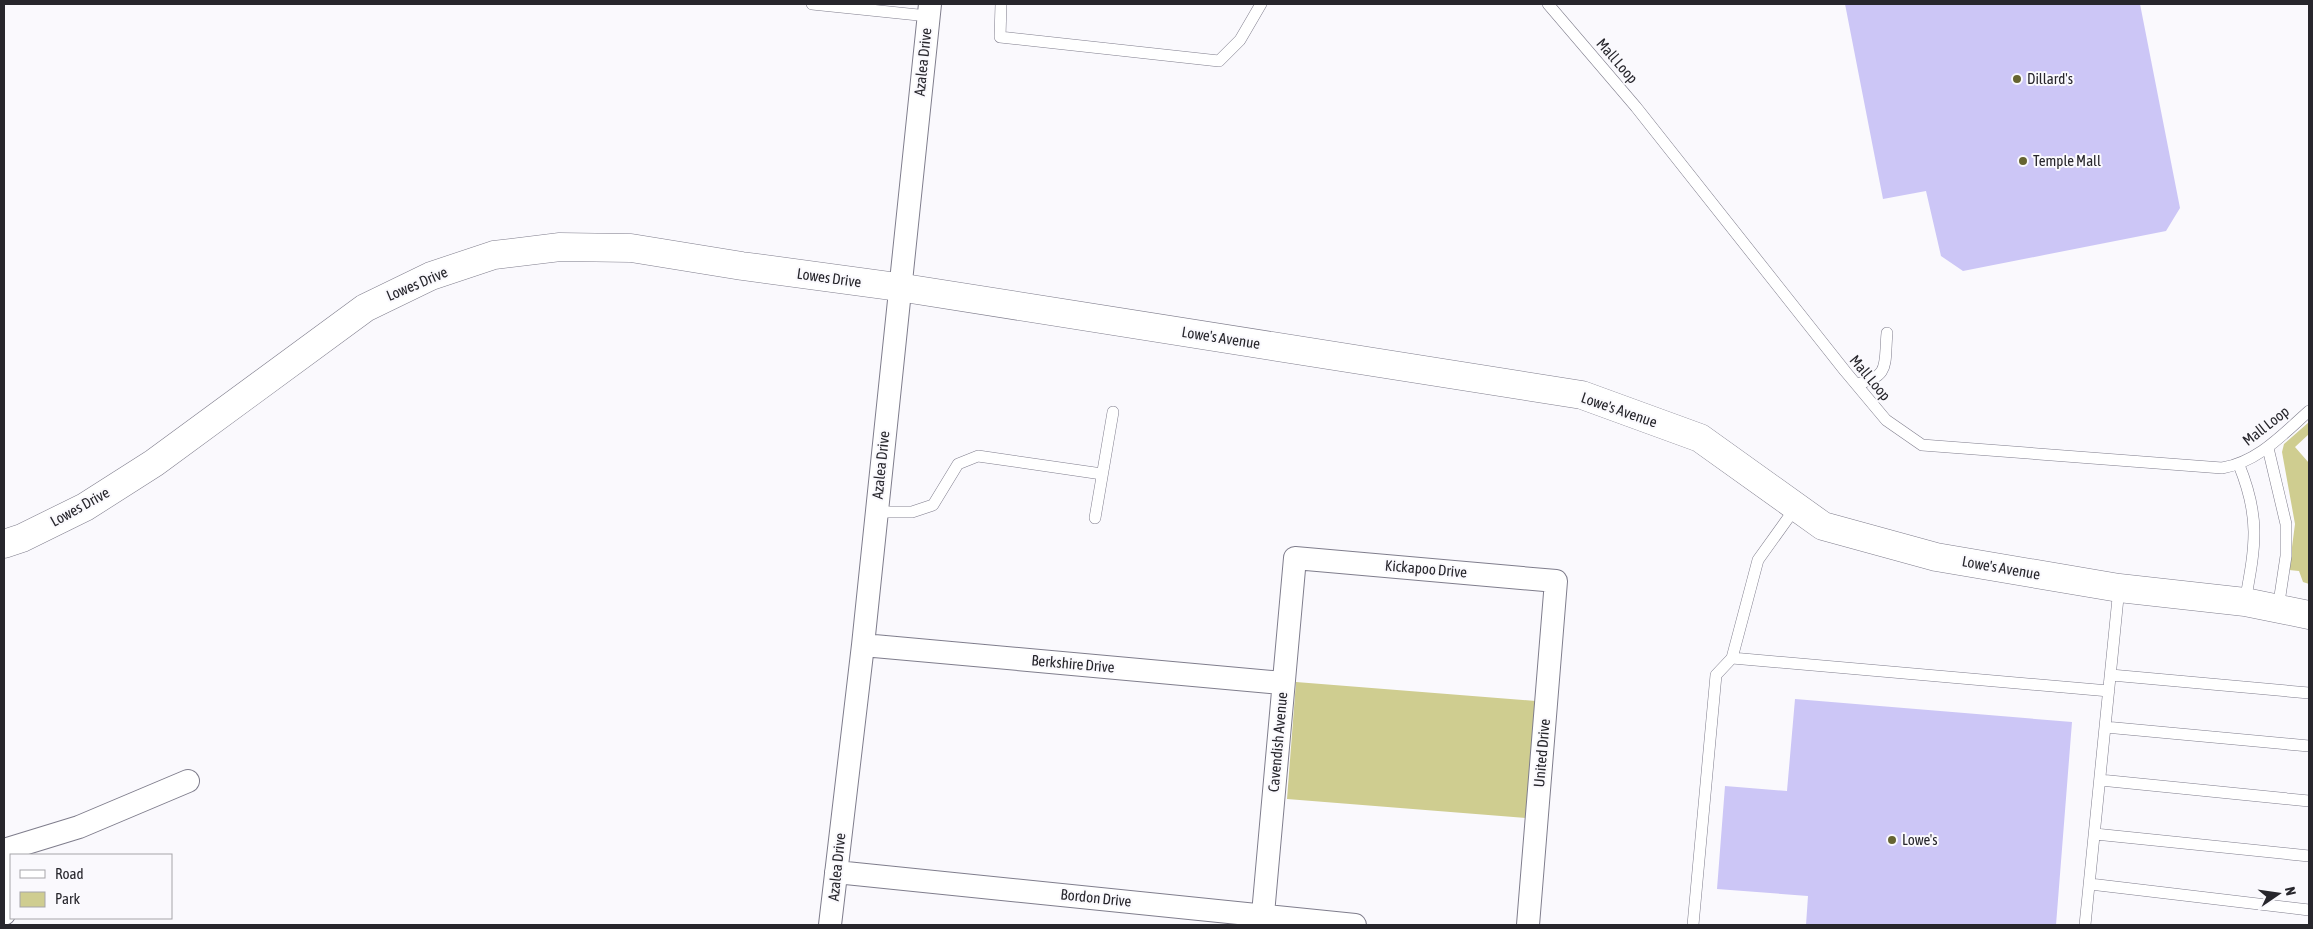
<svg xmlns="http://www.w3.org/2000/svg" width="2313" height="929" font-family="'Asap Condensed',sans-serif">
<style>
.green{fill:#cfcd90}
.building{fill:#ccc6f6}
.lines{fill:none;stroke-linecap:round;stroke-linejoin:round}
.service-casing{stroke:#7f7d8c;stroke-width:12}
.minor-casing{stroke:#7f7d8c;stroke-width:24}
.tertiary-casing{stroke:#7f7d8c;stroke-width:29}
.service{stroke:#fff;stroke-width:11}
.minor{stroke:#fff;stroke-width:22}
.tertiary{stroke:#fff;stroke-width:28}
.poi-dot{fill:#666431;stroke:#faf9fd;stroke-width:2}
.labels{text-anchor:middle;stroke-width:4;stroke-linejoin:round;paint-order:stroke}
.street-label{font-size:15px;fill:#27262c;stroke:#faf9fd}
.poi-label{font-size:15px;fill:#27262c;stroke:#faf9fd;text-anchor:start}
</style>
<rect width="100%" height="100%" fill="#faf9fd"/>
<path class="green" d="M 2309,422 L 2309,434 L 2295,447 L 2309,463 L 2309,584 L 2303,582 L 2299,571 L 2289,570 L 2295,524 L 2282,452 L 2284,444 Z
M 1296,682 L 1536,701 L 1527,818 L 1287,799 Z"/>
<path class="building" d="M 1845,4 L 2140,4 L 2180,208 L 2166,231 L 1963,271 L 1941,256 L 1926,191 L 1883,199 Z
M 1795,699 L 2072,722 L 2056,925 L 1806,925 L 1808,896 L 1717,889 L 1725,786 L 1787,791 Z"/>
<g class="lines">
<g class="service-casing">
<path id="service" d="M 812,4 L 928,16
M 1001,4 L 1000,37 L 1219,61 L 1240,40 L 1261,4
M 1548,4 L 1636,107 L 1845,371 L 1886,420 L 1922,445 L 2222,468 C 2258,462 2283,434 2309,411
M 1856,384 C 1891,377 1884,364 1887,333
M 2268,448 L 2286,524 L 2286,556 L 2278,609
M 2239,465 C 2261,519 2255,547 2245,602
M 876,512 L 912,512 L 933,505 L 958,464 L 978,456 L 1102,474
M 1095,518 L 1113,412
M 1732,658 L 1758,560 L 1796,507
M 2111,675 L 2309,693
M 2105,727 L 2309,746
M 2100,780 L 2309,801
M 2095,834 L 2309,856
M 2090,884 L 2309,910
M 1693,925 L 1716,675 L 1732,658 L 2109,691
M 2085,925 L 2119,588"/>
</g>
<g class="minor-casing">
<path id="minor" d="M 863,645 L 1282,683
M 4,850 L 79,827 L 188,781
M 836,872 L 1355,925
M 4,914 L 8,897 L 7,849
M 830,925 L 863,645 L 930,4
M 1262,925 L 1295,558 L 1556,581 L 1528,925"/>
</g>
<g class="tertiary-casing">
<path id="tertiary" d="M 4,544 L 22,538 L 85,507 L 154,463 L 365,308 L 431,276 L 494,255 L 560,247 L 631,248 L 742,266 L 898,287 L 1582,395 L 1700,438 L 1823,526 L 1936,557 L 2119,588 L 2245,602 L 2309,615"/>
</g>
<use href="#service" class="service"/>
<use href="#minor" class="minor"/>
<use href="#tertiary" class="tertiary"/>
</g>
<g class="poi-dot">
<circle cx="2017" cy="79" r="5"/>
<circle cx="2023" cy="161" r="5"/>
<circle cx="1892" cy="840" r="5"/>
</g>
<g class="labels">
<g class="street-label">
<text transform="translate(1617 61) rotate(49)" y="5">Mall Loop</text>
<text transform="translate(923 62) rotate(-84)" y="5">Azalea Drive</text>
<text transform="translate(829 278) rotate(8)" y="5">Lowes Drive</text>
<text transform="translate(417 284) rotate(-23)" y="5">Lowes Drive</text>
<text transform="translate(1221 338) rotate(9)" y="5">Lowe's Avenue</text>
<text transform="translate(1870 378) rotate(50)" y="5">Mall Loop</text>
<text transform="translate(1619 410) rotate(19)" y="5">Lowe's Avenue</text>
<text transform="translate(2266 426) rotate(-38)" y="5">Mall Loop</text>
<text transform="translate(881 465) rotate(-84)" y="5">Azalea Drive</text>
<text transform="translate(80 507) rotate(-29)" y="5">Lowes Drive</text>
<text transform="translate(2001 568) rotate(10)" y="5">Lowe's Avenue</text>
<text transform="translate(1426 569) rotate(5)" y="5">Kickapoo Drive</text>
<text transform="translate(1073 664) rotate(5)" y="5">Berkshire Drive</text>
<text transform="translate(1278 742) rotate(-85)" y="5">Cavendish Avenue</text>
<text transform="translate(1542 753) rotate(-85)" y="5">United Drive</text>
<text transform="translate(837 867) rotate(-84)" y="5">Azalea Drive</text>
<text transform="translate(1096 898) rotate(6)" y="5">Bordon Drive</text>
</g>
<g class="poi-label">
<text x="2027" y="84">Dillard's</text>
<text x="2033" y="166">Temple Mall</text>
<text x="1902" y="845">Lowe's</text>
</g>
</g>
<rect width="2313" height="929" fill="none" stroke="#27262c" stroke-width="10"/>
<rect x="10" y="854" width="162" height="65" fill="#faf9fd" stroke="#a6a5a9"/>
<rect x="20" y="870" width="25" height="8" fill="#ffffff" stroke="#a6a5a9"/>
<text x="55" y="879" font-size="15" fill="#27262c">Road</text>
<rect x="20" y="892" width="25" height="15" fill="#cfcd90" stroke="#a6a5a9"/>
<text x="55" y="904" font-size="15" fill="#27262c">Park</text>
<g transform="translate(2278 894) rotate(77)" stroke="#faf9fd" stroke-width="4" paint-order="stroke">
<path d="M0-4L9 19L0 12L-9 19Z" fill="#27262c"/>
<text y="-8" font-size="14" font-weight="bold" text-anchor="middle" fill="#27262c">N</text>
</g>
</svg>
